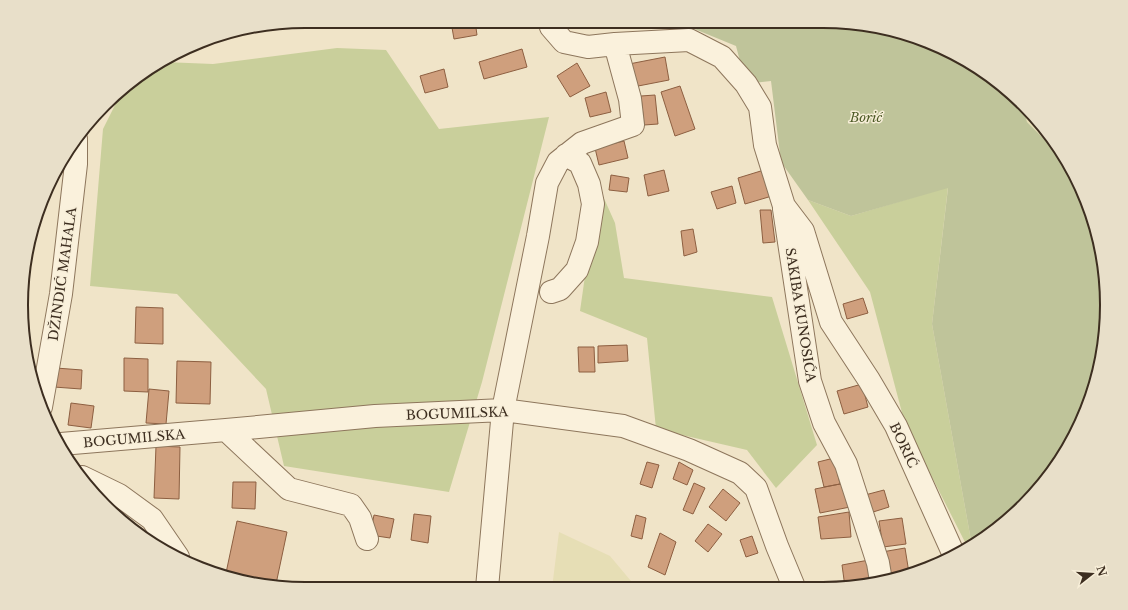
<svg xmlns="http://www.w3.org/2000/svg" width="1128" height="610" font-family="'Libre Baskerville',serif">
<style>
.farmland{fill:#e6deb5}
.green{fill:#c9cf9b}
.cemetery{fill:#bfc49a}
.building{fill:#cf9f7d;stroke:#8d5f41}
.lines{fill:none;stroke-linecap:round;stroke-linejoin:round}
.minor-casing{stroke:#8d765c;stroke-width:24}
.minor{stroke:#faf1dc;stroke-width:22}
.labels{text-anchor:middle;stroke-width:3;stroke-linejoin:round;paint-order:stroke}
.park-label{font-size:13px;font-style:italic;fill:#4d5a26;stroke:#f7eed8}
.street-label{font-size:13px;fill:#3d2e20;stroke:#f7eed8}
.rim{fill:none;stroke:#3d2e20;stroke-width:2}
</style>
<rect width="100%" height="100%" fill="#f0e4c8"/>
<path class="farmland" d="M 1022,104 L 1048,132 L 1068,163 L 1027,122 Z
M 559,532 L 610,556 L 636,587 L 552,588 Z"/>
<path class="green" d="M 337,48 L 386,50 L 439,129 L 549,117 L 482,382 L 449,492 L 284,466 L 266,389 L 177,294 L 90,286 L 103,129 L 123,89 L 132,80 L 164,62 L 213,64 Z
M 598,185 L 615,223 L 624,278 L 772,297 L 817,445 L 776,488 L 747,450 L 656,429 L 647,338 L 580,311 Z
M 948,187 L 932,324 L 972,546 L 968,548 L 905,424 L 870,292 L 808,200 L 851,216 Z"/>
<path class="cemetery" d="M 675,21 L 841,22 L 897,31 L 965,59 L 1010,91 L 1022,104 L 1027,122 L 1068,163 L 1078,179 L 1097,231 L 1106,286 L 1105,342 L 1092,396 L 1069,447 L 1036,492 L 981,541 L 972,546 L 932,324 L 948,188 L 851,216 L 808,200 L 781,162 L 771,81 L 746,84 L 736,46 Z"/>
<path class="building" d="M 378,21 L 393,21 L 392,28 L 378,26 Z
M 454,21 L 475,21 L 477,35 L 454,39 L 451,22 Z
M 522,49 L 527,67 L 484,79 L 479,62 Z
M 665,57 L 669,80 L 633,87 L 629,64 Z
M 577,63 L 590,86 L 570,97 L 557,76 Z
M 444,69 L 448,87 L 425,93 L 420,76 Z
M 680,86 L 695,129 L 675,136 L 661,92 Z
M 606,92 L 611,112 L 590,117 L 585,98 Z
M 655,95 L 658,124 L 644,125 L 641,96 Z
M 624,141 L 628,158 L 599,165 L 595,148 Z
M 664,170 L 669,191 L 648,196 L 644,175 Z
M 764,170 L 772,196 L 745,204 L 738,178 Z
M 611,175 L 629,178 L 627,192 L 609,190 Z
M 732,186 L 736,203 L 717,209 L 711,192 Z
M 760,210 L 771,210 L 775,242 L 763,243 Z
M 693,229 L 697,252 L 684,256 L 681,231 Z
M 863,298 L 868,313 L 847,319 L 843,304 Z
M 136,307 L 163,308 L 163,344 L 135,343 Z
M 627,345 L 628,361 L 598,363 L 598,346 Z
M 578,347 L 594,347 L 595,372 L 579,372 Z
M 124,358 L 148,359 L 148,392 L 124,391 Z
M 177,361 L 211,362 L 210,404 L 176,403 Z
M 56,368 L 82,370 L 81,389 L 54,387 Z
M 862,384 L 868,407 L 844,414 L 837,391 Z
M 149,389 L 169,391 L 166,424 L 146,423 Z
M 71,403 L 94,406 L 91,428 L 68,425 Z
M 156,446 L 180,447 L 179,499 L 154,498 Z
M 834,458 L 840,484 L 824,487 L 818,462 Z
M 647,462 L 659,465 L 652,488 L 640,484 Z
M 679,462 L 693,470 L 687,485 L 673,479 Z
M 233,482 L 256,482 L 255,509 L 232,508 Z
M 694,483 L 705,488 L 693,514 L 683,510 Z
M 840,484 L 845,484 L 850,507 L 820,513 L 815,489 Z
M 723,489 L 740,503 L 726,521 L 709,507 Z
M 884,490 L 889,507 L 870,513 L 865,495 Z
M 849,512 L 851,537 L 821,539 L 818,517 Z
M 414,514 L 431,516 L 428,543 L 411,540 Z
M 374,515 L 394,519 L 390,538 L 370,535 Z
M 636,515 L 646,518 L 642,539 L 631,536 Z
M 902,518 L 906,544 L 883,547 L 879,521 Z
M 237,521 L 287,532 L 276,584 L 226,573 Z
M 708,524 L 722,534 L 708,552 L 695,541 Z
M 660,533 L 676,542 L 665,575 L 648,567 Z
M 752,536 L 758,553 L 746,557 L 740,540 Z
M 905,548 L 909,573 L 887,579 L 882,552 Z
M 869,560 L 873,583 L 860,587 L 845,587 L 842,565 Z"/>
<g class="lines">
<g class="minor-casing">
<path id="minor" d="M 549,21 L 551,27 L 564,42 L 588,47 L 615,44 L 689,40 L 722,57 L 746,84 L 760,107 L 765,145 L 784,206 L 803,231 L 831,322 L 869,380 L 896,426 L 954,555
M 784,209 L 810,381 L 824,423 L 846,464 L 878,563 L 881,581
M 551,292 L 560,289 L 577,270 L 587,242 L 593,204 L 589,184 L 580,163 L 566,155
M 41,407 L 61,294 L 76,164 L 76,139
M 226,430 L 289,489 L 351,505 L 360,518 L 367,539
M 61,444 L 226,430 L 375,416 L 503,410 L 623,426 L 689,450 L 740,473 L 756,488 L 777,546 L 794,587
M 82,477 L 119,495 L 152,519 L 178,557
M 487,588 L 503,410 L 538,236 L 547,183 L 558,162 L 582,143 L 633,125 L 630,99 L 615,44"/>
</g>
<use href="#minor" class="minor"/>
</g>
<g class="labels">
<g class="park-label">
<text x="866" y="122">Borić</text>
</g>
<g class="street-label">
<text transform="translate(62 274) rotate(-82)" y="5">DŽINDIĆ MAHALA</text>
<text transform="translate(801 315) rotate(81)" y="5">SAKIBA KUNOSIĆA</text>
<text transform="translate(457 413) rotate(-2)" y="5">BOGUMILSKA</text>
<text transform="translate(134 438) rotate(-5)" y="5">BOGUMILSKA</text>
<text transform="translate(904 445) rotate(65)" y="5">BORIĆ</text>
</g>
</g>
<path d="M0 0H1128V610H0ZM305 28H823A277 277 0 0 1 1100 305V305A277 277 0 0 1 823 582H305A277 277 0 0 1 28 305V305A277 277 0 0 1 305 28Z" fill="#e8dfc9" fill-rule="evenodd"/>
<path class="rim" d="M305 28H823A277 277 0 0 1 1100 305V305A277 277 0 0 1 823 582H305A277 277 0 0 1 28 305V305A277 277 0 0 1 305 28Z"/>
<g transform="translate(1092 574) rotate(73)" stroke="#f7eed8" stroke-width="3" paint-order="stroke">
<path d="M0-3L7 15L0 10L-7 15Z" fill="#3d2e20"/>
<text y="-6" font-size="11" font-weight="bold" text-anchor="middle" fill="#3d2e20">N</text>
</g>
</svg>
